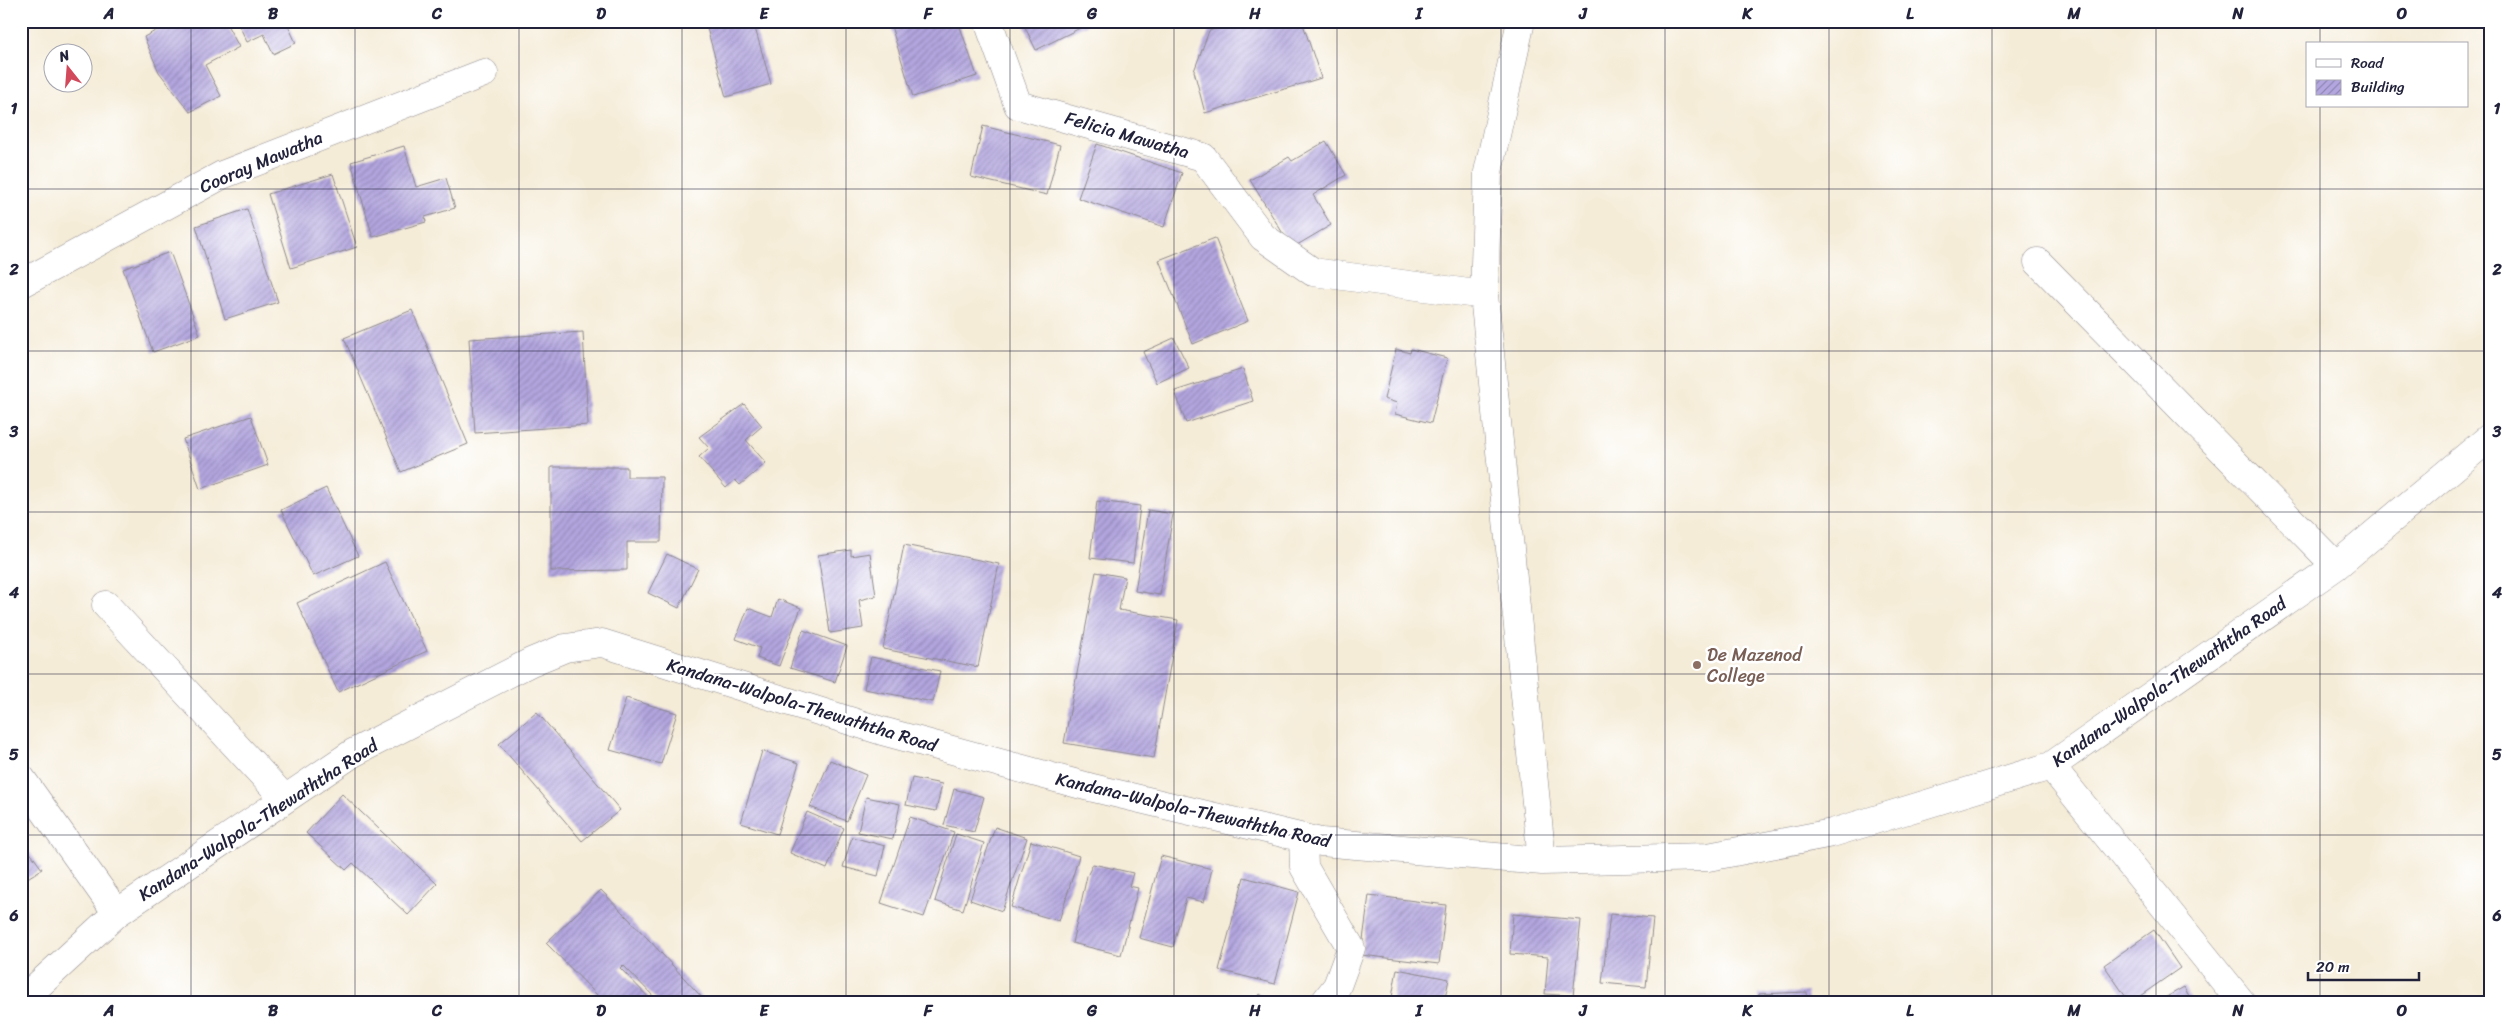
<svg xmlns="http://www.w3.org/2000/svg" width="2511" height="1024" font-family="Sriracha,sans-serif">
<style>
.building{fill:url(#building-hatch)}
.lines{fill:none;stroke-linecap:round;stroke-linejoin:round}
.minor-casing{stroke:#8c878a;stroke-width:29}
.minor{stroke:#fff;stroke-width:28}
.grid{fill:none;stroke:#22223b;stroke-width:1;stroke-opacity:0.55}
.education-dot{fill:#8d6e63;stroke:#fff;stroke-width:2}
.labels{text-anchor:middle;stroke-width:5;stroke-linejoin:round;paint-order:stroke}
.street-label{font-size:18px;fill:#22223b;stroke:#fff}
.education-label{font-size:18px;fill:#785e54;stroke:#fff;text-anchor:start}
.neatline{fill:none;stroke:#22223b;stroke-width:2}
.grid-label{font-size:16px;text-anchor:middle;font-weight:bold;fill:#22223b}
</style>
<defs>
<pattern id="building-hatch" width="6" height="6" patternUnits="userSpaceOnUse" patternTransform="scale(1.25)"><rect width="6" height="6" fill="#b3a6df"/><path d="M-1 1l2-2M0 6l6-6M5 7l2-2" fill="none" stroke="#9187b6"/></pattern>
</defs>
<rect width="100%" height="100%" fill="#fff"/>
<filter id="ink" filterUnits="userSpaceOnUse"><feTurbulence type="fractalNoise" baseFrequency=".02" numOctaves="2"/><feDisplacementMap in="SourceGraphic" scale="10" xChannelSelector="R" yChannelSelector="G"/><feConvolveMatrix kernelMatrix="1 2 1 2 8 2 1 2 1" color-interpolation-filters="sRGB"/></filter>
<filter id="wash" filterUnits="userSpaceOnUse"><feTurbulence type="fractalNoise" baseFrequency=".0096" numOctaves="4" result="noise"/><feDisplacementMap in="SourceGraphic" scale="20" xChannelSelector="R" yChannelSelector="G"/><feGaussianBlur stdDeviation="1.12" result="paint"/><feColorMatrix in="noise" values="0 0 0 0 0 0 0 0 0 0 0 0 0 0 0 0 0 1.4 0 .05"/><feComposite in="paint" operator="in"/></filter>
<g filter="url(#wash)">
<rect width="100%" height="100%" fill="#f5ecd8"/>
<g id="blocks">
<path class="building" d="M 174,21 L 225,21 L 239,47 L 205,65 L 221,96 L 190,112 L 159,72 L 144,37 Z
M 237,21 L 286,21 L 296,43 L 273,54 L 264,34 L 247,42 Z
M 705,21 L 753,21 L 771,84 L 726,97 Z
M 904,21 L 958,21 L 977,76 L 913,97 L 891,26 Z
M 1022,21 L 1094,21 L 1036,50 Z
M 1242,21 L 1302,21 L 1321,78 L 1205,113 L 1194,71 L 1209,31 Z
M 983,126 L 1060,145 L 1047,195 L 971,177 Z
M 1326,141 L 1346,175 L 1313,195 L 1331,225 L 1292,248 L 1250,180 L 1289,157 L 1292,161 Z
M 1097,144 L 1182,173 L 1164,227 L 1078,198 Z
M 404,146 L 416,187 L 446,178 L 455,208 L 425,217 L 426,222 L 373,237 L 351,162 Z
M 333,174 L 357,247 L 291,268 L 268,194 Z
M 247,209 L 278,302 L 225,319 L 196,226 Z
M 1215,238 L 1248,321 L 1193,344 L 1159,260 Z
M 170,252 L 200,335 L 153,352 L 123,269 Z
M 412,310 L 468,444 L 401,472 L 344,338 Z
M 583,332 L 588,425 L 475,433 L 469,339 Z
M 1174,338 L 1189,368 L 1157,383 L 1143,352 Z
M 1396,349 L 1410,353 L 1411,349 L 1447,358 L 1431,423 L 1395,414 L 1397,403 L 1384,399 Z
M 1243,369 L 1253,401 L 1186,423 L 1175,391 Z
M 744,404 L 762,426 L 746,440 L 766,463 L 740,485 L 735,480 L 726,488 L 699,457 L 709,448 L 699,437 Z
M 251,416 L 268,465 L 200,489 L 183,439 Z
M 551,467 L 627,467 L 627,477 L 662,477 L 661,542 L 627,542 L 627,570 L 551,571 Z
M 326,488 L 358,556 L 313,576 L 281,510 Z
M 1097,501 L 1140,506 L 1133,563 L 1090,558 Z
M 1148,510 L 1173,514 L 1160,595 L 1135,591 Z
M 904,545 L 999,564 L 978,667 L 883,649 Z
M 851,550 L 851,556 L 870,553 L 876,596 L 859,600 L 863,628 L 830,633 L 818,555 Z
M 667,554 L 698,569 L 679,608 L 648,593 Z
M 385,562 L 427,651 L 338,692 L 297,603 Z
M 1096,572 L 1125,577 L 1119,610 L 1178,620 L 1154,758 L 1064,743 Z
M 778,599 L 801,608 L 779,666 L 757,658 L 760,648 L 736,639 L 748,608 L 772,617 Z
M 803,630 L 847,646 L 835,682 L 790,668 Z
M 871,657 L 940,671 L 933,702 L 864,689 Z
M 626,698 L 677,713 L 661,764 L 610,750 Z
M 537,712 L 620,810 L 582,841 L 499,744 Z
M 762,751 L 799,763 L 777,834 L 741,823 Z
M 830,760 L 866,775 L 847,821 L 810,807 Z
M 912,778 L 942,784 L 936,811 L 906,805 Z
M 954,789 L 984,797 L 974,832 L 944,825 Z
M 342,794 L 437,884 L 408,915 L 353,863 L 346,870 L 306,833 Z
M 866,797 L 900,804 L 893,839 L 858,832 Z
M 807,812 L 844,828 L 827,869 L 790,853 Z
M 910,817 L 954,832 L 924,917 L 881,903 Z
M 995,827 L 1027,838 L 1002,911 L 970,900 Z
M 956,834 L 984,843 L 963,910 L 935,901 Z
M 852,837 L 885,846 L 878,876 L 843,867 Z
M 21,840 L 42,869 L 21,882 Z
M 1031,841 L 1079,856 L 1059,921 L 1011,907 Z
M 1161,856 L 1212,869 L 1204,902 L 1186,898 L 1173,947 L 1139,938 Z
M 1093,864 L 1133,873 L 1129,886 L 1138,888 L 1121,955 L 1072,943 L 1087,876 Z
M 1244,877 L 1299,892 L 1275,984 L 1219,970 Z
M 601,890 L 650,941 L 707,1003 L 660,1003 L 623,965 L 620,968 L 654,1003 L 605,1003 L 546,943 Z
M 1369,895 L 1446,905 L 1439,964 L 1361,955 Z
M 1513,914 L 1581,920 L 1573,996 L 1545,994 L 1548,957 L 1510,954 Z
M 1610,914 L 1653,918 L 1646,987 L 1602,983 Z
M 2154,930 L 2180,968 L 2130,1003 L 2104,965 Z
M 1397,969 L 1449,979 L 1444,1003 L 1391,1003 Z
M 2184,987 L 2193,1003 L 2156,1003 Z
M 1807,992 L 1808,1003 L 1759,1003 L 1759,994 Z
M 1260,994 L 1273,1003 L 1254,1003 Z"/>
</g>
</g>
<g filter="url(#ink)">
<use href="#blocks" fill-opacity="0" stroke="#8c878a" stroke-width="1"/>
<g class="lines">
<g class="minor-casing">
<path id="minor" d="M 988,21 L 1018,105 L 1203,157 L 1263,237 L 1313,272 L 1484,295
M 1521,21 L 1488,172 L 1484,295 L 1542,861
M 2038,262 L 2336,566
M 21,284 L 222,175 L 484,73
M 106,605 L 285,799
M 2051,766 L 2242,1003
M 21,778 L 117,913
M 1303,838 L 1304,867 L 1351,948 L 1337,986 L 1324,1003
M 21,1001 L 117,913 L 353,753 L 531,662 L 565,648 L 602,643 L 882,731 L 1089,787 L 1321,842 L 1542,861 L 1708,857 L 1832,833 L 2051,766 L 2336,566 L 2490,437"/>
</g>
<use href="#minor" class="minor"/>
</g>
</g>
<path class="grid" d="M 191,21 L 191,1003M 355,21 L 355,1003M 519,21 L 519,1003M 682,21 L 682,1003M 846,21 L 846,1003M 1010,21 L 1010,1003M 1174,21 L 1174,1003M 1337,21 L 1337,1003M 1501,21 L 1501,1003M 1665,21 L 1665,1003M 1829,21 L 1829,1003M 1992,21 L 1992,1003M 2156,21 L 2156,1003M 2320,21 L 2320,44M 2320,106 L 2320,1003M 21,189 L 2490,189M 21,351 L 2490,351M 21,512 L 2490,512M 21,674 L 2490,674M 21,835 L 2490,835"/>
<circle class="education-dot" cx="1697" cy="665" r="5"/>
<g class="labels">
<g class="street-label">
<text transform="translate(1127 135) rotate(16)" y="6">Felicia Mawatha</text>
<text transform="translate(261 162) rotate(-23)" y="6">Cooray Mawatha</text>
<text transform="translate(2169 682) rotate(-35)" y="6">Kandana-Walpola-Thewaththa Road</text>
<text transform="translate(802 705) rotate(17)" y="6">Kandana-Walpola-Thewaththa Road</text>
<text transform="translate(1193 810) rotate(13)" y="6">Kandana-Walpola-Thewaththa Road</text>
<text transform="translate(258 820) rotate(-33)" y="6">Kandana-Walpola-Thewaththa Road</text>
</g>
<g class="education-label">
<text x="1707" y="661">De Mazenod<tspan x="1707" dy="21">College</tspan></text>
</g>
</g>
<rect width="2511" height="1024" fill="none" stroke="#fff" stroke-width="55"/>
<rect x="2306" y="42" width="162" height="65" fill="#ffffff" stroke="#a7a7b1"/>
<rect x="2316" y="59" width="25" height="8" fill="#ffffff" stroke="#a7a7b1"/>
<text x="2351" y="68" font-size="15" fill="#22223b">Road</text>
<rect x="2316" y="80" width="25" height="15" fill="url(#building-hatch)" stroke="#a7a7b1"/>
<text x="2351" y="92" font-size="15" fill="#22223b">Building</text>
<g transform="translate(68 68) rotate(343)"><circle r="24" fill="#ffffff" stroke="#a7a7b1"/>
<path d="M0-4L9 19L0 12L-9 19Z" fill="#d1495b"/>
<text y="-8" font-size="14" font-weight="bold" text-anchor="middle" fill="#22223b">N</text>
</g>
<path d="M2308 972v8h111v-8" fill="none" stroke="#22223b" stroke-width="2.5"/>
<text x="2316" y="972" font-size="15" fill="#22223b" stroke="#ffffff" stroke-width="4" paint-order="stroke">20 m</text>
<rect x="28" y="28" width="2456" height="968" class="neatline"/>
<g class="grid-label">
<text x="109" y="19">A</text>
<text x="273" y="19">B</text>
<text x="437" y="19">C</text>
<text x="601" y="19">D</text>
<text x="764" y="19">E</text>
<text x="928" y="19">F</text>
<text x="1092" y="19">G</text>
<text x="1255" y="19">H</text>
<text x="1419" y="19">I</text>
<text x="1583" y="19">J</text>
<text x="1747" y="19">K</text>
<text x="1910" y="19">L</text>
<text x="2074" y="19">M</text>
<text x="2238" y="19">N</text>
<text x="2402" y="19">O</text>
<text x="14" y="114">1</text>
<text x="2497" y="114">1</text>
<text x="14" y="275">2</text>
<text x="2497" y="275">2</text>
<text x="14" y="437">3</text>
<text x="2497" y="437">3</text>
<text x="14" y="598">4</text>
<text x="2497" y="598">4</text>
<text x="14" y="760">5</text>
<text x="2497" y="760">5</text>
<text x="14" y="921">6</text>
<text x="2497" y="921">6</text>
<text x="109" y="1016">A</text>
<text x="273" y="1016">B</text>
<text x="437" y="1016">C</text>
<text x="601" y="1016">D</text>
<text x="764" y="1016">E</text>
<text x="928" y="1016">F</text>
<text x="1092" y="1016">G</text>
<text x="1255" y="1016">H</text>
<text x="1419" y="1016">I</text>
<text x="1583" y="1016">J</text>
<text x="1747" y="1016">K</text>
<text x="1910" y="1016">L</text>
<text x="2074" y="1016">M</text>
<text x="2238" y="1016">N</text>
<text x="2402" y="1016">O</text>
</g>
</svg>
